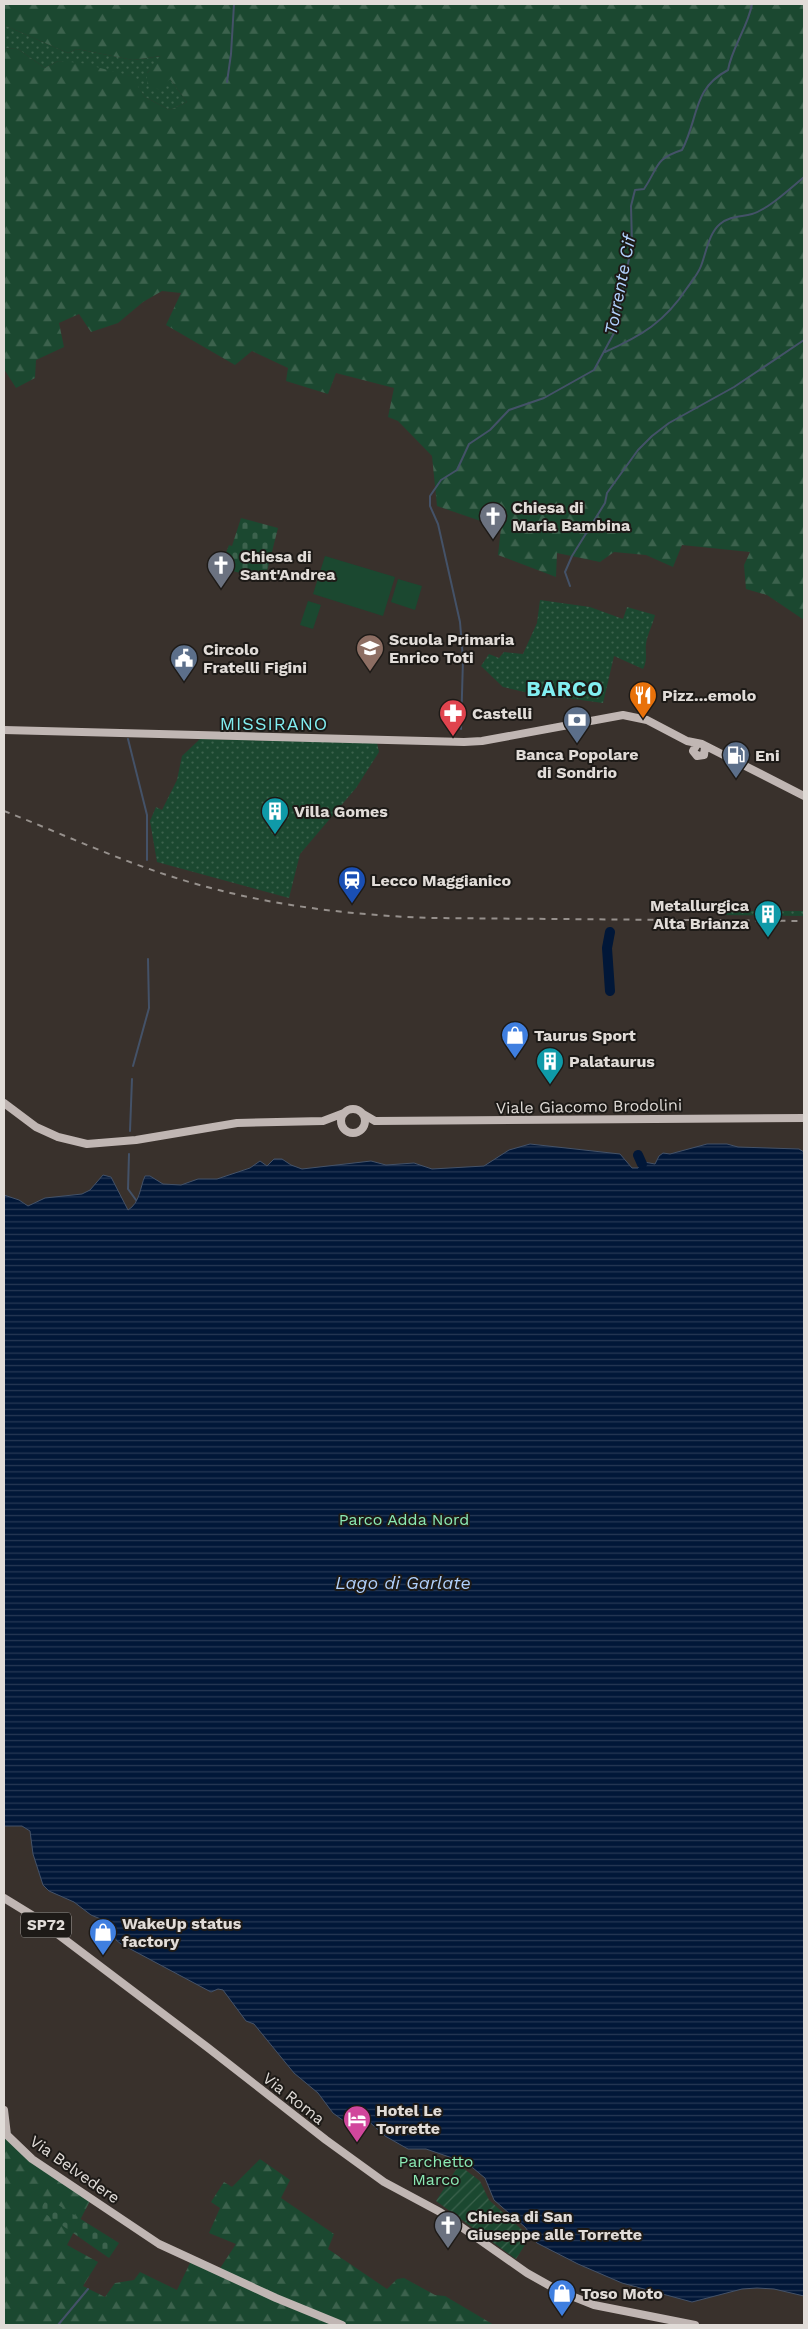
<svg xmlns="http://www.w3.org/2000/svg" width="808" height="2329" font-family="'Work Sans',sans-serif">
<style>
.grass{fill:url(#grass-dots)}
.forest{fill:url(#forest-firs)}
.cemetery{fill:url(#cemetery-stones)}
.garden{fill:url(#garden-furrows)}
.pitch{fill:#1b4830}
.water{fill:url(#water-rules);stroke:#445268}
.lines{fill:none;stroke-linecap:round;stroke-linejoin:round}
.stream{stroke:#445268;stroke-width:2}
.river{stroke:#011738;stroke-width:10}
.major{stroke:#c0b6b3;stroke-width:8}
.rail{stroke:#96908c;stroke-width:2;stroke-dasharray:6 6;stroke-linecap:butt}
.labels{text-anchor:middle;stroke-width:4;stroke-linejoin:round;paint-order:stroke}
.shield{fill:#1d1a17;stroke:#a6a29e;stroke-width:1}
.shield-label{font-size:15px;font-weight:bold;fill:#e1dcd8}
.poi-label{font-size:16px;font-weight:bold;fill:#e1dcd8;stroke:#1d1a17;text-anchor:start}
.street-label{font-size:16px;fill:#e1dcd8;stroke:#1d1a17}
.park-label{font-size:16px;fill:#8beab4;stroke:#1d1a17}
.water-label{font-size:18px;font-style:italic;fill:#b1d1fd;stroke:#1d1a17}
.neighbourhood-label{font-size:18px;letter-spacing:1px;fill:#82eef1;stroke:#1d1a17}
.district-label{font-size:21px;font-weight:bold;letter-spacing:1px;fill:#82eef1;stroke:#1d1a17}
</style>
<defs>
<pattern id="grass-dots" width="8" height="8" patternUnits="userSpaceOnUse" patternTransform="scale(1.25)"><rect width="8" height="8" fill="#1b4830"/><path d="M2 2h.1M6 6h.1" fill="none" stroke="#3c624d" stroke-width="1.8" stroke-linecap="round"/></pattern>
<pattern id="forest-firs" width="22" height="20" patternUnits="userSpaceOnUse" patternTransform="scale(1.25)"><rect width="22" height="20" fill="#1b4830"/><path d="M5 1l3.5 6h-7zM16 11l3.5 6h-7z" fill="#3c624d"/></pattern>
<pattern id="cemetery-stones" width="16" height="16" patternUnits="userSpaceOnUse" patternTransform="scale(1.25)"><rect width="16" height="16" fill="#1b4830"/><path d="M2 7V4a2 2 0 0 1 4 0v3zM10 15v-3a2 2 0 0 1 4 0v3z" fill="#3c624d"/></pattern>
<pattern id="garden-furrows" width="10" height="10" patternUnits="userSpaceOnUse" patternTransform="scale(1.25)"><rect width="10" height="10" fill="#1b4830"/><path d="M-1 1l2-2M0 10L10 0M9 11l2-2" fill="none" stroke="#3c624d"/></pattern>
<pattern id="water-rules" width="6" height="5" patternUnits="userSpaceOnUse" patternTransform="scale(1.25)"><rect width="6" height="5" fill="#011738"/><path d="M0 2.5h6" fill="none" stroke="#263854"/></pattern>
</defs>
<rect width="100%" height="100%" fill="#39312c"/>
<path class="grass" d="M 4,25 L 68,53 L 77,49 L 133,60 L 162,56 L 147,73 L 170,79 L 187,102 L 170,110 L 145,97 L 130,76 L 58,61 L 45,68 L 18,49 L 4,48 Z
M 540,600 L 590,607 L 623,619 L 627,607 L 655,615 C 653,624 647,635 646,644 C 645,653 648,660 643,669 L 614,656 L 603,703 L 529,693 L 503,687 L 481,666 L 489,654 L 499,658 L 504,652 L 523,654 L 537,623 Z
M 200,739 L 377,743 L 379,752 L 356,788 L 300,854 L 289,898 L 157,862 L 150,821 L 156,807 L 162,810 L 177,780 L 182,756 Z
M 722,911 L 804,911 L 804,916 L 722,915 Z"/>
<path class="forest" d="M 4,4 L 804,4 L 804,620 L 767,595 L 746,589 L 744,565 L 750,552 L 682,545 L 673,567 L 646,555 L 614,552 L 600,562 L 557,553 L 556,577 L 498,555 L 501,528 L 437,506 L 432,456 L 398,421 L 388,417 L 394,388 L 336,373 L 328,394 L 286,381 L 288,368 L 252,351 L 235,365 L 166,325 L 181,293 L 162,291 L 143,302 L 118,323 L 91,332 L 79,314 L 59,323 L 64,347 L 36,360 L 35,378 L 16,388 L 4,369 L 4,48 L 18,49 L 45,68 L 58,61 L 81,63 L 131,76 L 145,97 L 170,110 L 187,102 L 170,79 L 160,90 L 147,85 L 147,73 L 161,56 L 133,60 L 77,49 L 68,53 L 4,25 Z
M 4,2114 L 12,2137 L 24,2151 L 91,2199 L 67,2245 L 98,2262 L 83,2286 L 105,2297 L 115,2283 L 134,2280 L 140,2272 L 177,2290 L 191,2261 L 217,2273 L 236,2244 L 209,2233 L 220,2208 L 211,2202 L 224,2182 L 232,2187 L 260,2159 L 290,2180 L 281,2198 L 334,2234 L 328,2249 L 387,2289 L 397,2279 L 404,2278 L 435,2295 L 445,2296 L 494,2325 L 4,2325 Z"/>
<path class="cemetery" d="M 241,518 L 278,528 L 265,579 L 220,568 L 229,545 L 232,546 Z
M 47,2198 L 119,2243 L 109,2258 L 40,2210 Z"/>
<path class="garden" d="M 459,2165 L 480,2181 L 489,2200 L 530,2237 L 516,2259 L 436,2201 Z"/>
<path class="pitch" d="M 325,556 L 395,577 L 383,616 L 313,594 Z
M 398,579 L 422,586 L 415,610 L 391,602 Z
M 308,601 L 321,605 L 313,629 L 300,625 Z"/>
<path class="water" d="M 530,1144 L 620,1154 L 632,1168 L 638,1168 L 644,1162 L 655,1164 L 659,1156 L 663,1153 L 670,1154 L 707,1144 L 727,1144 L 738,1147 L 799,1149 L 804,1152 L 804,2296 L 774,2289 L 757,2288 L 742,2289 L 692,2302 L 622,2283 L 578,2264 L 537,2243 L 525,2227 L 494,2200 L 485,2178 L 467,2163 L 426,2149 L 408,2149 L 385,2136 L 365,2118 L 356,2116 L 344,2121 L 333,2113 L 318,2093 L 294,2073 L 254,2024 L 246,2021 L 223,1990 L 218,1989 L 211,1992 L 121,1944 L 116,1940 L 113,1926 L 103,1920 L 91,1915 L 74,1902 L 49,1891 L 43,1885 L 33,1854 L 30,1831 L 22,1826 L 4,1826 L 4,1195 L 19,1200 L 28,1206 L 45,1198 L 82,1194 L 90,1190 L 103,1175 L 111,1177 L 128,1210 C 140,1203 140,1187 145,1176 L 150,1176 L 163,1184 L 181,1185 L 198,1179 L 217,1179 L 250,1168 L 260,1161 L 267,1166 L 274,1159 L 282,1159 L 291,1165 L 302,1169 L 371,1161 L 386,1165 L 414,1163 L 432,1169 L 484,1166 L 509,1150 Z"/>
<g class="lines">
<path class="stream" d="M 227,82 L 231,54 L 234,4
M 605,352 C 641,336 665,322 687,288 C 692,281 698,274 701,266 C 706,253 709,233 720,224 C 730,216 740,217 752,214 C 767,210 791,188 804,177
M 570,586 L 565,572 L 572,556 L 605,503 L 607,493 L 638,450 L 652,436 L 669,423 L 734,387 L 804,340
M 461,729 L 463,659 L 460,622 L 438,524 L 430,506 L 430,496 L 441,480 L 457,470 L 469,444 L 490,430 L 509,410 L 544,398 L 594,370 L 614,333 L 632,244 L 631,206 L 635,190 L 644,189 C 659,167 654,159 682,150 C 699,118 692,89 728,70 C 732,47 748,27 752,4
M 128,739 L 147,815 L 147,860
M 133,1066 L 149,1008 L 148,959
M 130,1131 L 132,1079
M 129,1154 L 128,1189 L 136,1200
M 58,2325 L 88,2289"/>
<path class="river" d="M 610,932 L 607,948 L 610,991
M 638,1155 L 642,1164"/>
<path class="major" d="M 4,730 L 464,742 L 482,741 L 623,715 L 647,720 L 687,741 L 702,744 L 804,796
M 697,744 L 693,751 L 697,756 L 704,755 L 705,747
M 4,1103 L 36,1127 L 58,1137 L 87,1144 L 136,1140 L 237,1123 L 323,1121 L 344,1113
M341 1121a12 12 0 1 1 24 0a12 12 0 1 1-24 0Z
M 363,1114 L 375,1121 L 804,1118
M 4,1898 L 35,1917 L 207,2047 L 326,2140 L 384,2182 L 440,2212 L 527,2273 L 559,2291 L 594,2305 L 695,2325
M 4,2110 L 7,2135 L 32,2159 L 159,2244 L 276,2298 L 342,2325"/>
<path class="rail" d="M 4,811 C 60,833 116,859 173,877 C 257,904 344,915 431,918 L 804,921"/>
</g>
<defs>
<g id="church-pin" transform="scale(1.4375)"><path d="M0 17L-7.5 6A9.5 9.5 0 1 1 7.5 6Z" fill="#6b7280" stroke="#1d1a17"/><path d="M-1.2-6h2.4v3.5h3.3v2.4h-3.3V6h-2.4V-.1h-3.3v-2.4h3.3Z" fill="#fff"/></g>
<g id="school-pin" transform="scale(1.4375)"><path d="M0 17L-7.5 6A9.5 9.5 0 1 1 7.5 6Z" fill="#8d6e63" stroke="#1d1a17"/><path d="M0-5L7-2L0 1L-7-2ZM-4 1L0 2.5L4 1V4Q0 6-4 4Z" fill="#fff"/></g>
<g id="civic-pin" transform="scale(1.4375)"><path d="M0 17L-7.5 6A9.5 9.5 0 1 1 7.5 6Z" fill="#5c6f8a" stroke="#1d1a17"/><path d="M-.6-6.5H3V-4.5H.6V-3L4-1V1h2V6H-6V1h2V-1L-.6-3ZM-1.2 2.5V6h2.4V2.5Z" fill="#fff"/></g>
<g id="restaurant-pin" transform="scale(1.4375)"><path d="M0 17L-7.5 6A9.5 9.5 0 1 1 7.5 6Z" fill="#e8710a" stroke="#1d1a17"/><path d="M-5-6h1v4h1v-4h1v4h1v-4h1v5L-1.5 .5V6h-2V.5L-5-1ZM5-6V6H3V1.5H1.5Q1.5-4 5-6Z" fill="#fff"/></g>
<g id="pharmacy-pin" transform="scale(1.4375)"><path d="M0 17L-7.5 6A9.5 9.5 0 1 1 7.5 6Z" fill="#e0444e" stroke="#1d1a17"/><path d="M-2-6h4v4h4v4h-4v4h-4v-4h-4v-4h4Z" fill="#fff"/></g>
<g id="bank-pin" transform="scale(1.4375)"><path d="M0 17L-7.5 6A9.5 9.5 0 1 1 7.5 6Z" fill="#5c6f8a" stroke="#1d1a17"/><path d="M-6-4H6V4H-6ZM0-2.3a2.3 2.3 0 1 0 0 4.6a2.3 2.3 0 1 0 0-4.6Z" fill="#fff"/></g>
<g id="fuel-pin" transform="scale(1.4375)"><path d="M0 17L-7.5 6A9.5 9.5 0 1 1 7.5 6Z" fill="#5c6f8a" stroke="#1d1a17"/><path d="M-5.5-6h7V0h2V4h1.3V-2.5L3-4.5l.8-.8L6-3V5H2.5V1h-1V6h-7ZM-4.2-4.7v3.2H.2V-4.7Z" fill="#fff"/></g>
<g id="building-pin" transform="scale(1.4375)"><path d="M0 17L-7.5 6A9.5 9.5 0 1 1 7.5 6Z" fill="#0f9aa8" stroke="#1d1a17"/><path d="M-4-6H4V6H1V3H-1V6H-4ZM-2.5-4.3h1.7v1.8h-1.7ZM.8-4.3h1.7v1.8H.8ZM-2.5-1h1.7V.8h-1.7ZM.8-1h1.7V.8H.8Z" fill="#fff"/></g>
<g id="station-pin" transform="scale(1.4375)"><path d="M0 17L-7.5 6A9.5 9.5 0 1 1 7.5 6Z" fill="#1a4fb4" stroke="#1d1a17"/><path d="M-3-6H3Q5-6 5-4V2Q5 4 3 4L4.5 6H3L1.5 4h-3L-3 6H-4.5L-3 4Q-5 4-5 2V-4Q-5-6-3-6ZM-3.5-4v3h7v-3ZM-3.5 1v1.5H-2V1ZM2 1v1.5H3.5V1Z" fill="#fff"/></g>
<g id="shop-pin" transform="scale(1.4375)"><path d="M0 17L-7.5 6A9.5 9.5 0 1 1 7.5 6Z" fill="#3f7fe0" stroke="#1d1a17"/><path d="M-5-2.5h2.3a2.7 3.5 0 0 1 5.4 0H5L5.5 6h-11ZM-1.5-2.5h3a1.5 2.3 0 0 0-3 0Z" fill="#fff"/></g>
<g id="hotel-pin" transform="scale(1.4375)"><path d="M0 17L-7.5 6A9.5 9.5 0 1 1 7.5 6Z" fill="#d1479c" stroke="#1d1a17"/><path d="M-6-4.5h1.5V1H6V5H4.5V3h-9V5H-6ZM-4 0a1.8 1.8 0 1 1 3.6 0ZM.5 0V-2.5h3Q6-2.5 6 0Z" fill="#fff"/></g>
</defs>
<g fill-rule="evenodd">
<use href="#church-pin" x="493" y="516"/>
<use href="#church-pin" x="221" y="565"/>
<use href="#school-pin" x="370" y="648"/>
<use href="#civic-pin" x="184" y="658"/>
<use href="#restaurant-pin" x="643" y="695"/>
<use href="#pharmacy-pin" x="453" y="713"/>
<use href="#bank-pin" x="577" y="720"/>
<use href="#fuel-pin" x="736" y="755"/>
<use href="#building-pin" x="275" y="811"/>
<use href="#station-pin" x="352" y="880"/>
<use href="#building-pin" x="768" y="914"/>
<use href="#shop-pin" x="515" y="1035"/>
<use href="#building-pin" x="550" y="1061"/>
<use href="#shop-pin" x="103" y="1932"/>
<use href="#hotel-pin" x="357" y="2119"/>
<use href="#church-pin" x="448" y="2225"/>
<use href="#shop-pin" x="562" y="2293"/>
</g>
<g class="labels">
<rect class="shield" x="21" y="1912.5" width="50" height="25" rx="4"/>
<g class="shield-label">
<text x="46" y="1930">SP72</text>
</g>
<g class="poi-label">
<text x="512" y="513">Chiesa di<tspan x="512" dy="18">Maria Bambina</tspan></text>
<text x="240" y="562">Chiesa di<tspan x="240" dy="18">Sant'Andrea</tspan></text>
<text x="389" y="645">Scuola Primaria<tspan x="389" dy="18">Enrico Toti</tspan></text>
<text x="203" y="655">Circolo<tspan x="203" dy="18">Fratelli Figini</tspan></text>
<text x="662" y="701">Pizz...emolo</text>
<text x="472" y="719">Castelli</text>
<text x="577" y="760" text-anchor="middle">Banca Popolare<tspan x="577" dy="18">di Sondrio</tspan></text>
<text x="755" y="761">Eni</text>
<text x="294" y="817">Villa Gomes</text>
<text x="371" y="886">Lecco Maggianico</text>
<text x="749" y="911" text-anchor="end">Metallurgica<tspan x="749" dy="18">Alta Brianza</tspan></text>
<text x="534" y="1041">Taurus Sport</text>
<text x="569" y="1067">Palataurus</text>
<text x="122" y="1929">WakeUp status<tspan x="122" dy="18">factory</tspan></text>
<text x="376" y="2116">Hotel Le<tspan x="376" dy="18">Torrette</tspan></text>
<text x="467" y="2222">Chiesa di San<tspan x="467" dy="18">Giuseppe alle Torrette</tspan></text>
<text x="581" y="2299">Toso Moto</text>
</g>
<g class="street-label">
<text transform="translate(589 1106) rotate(-1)" y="6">Viale Giacomo Brodolini</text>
<text transform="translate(294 2098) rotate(38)" y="6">Via Roma</text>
<text transform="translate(75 2169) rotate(35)" y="6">Via Belvedere</text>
</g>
<g class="park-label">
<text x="404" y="1525">Parco Adda Nord</text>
<text x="436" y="2167">Parchetto<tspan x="436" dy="18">Marco</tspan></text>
</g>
<g class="water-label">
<text transform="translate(620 285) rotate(-79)" y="6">Torrente Cif</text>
<text x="403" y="1589">Lago di Garlate</text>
</g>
<g class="neighbourhood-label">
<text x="274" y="730">MISSIRANO</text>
</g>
<g class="district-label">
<text x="565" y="696">BARCO</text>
</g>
</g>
<rect width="808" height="2329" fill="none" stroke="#e1dcd8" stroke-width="10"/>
</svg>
